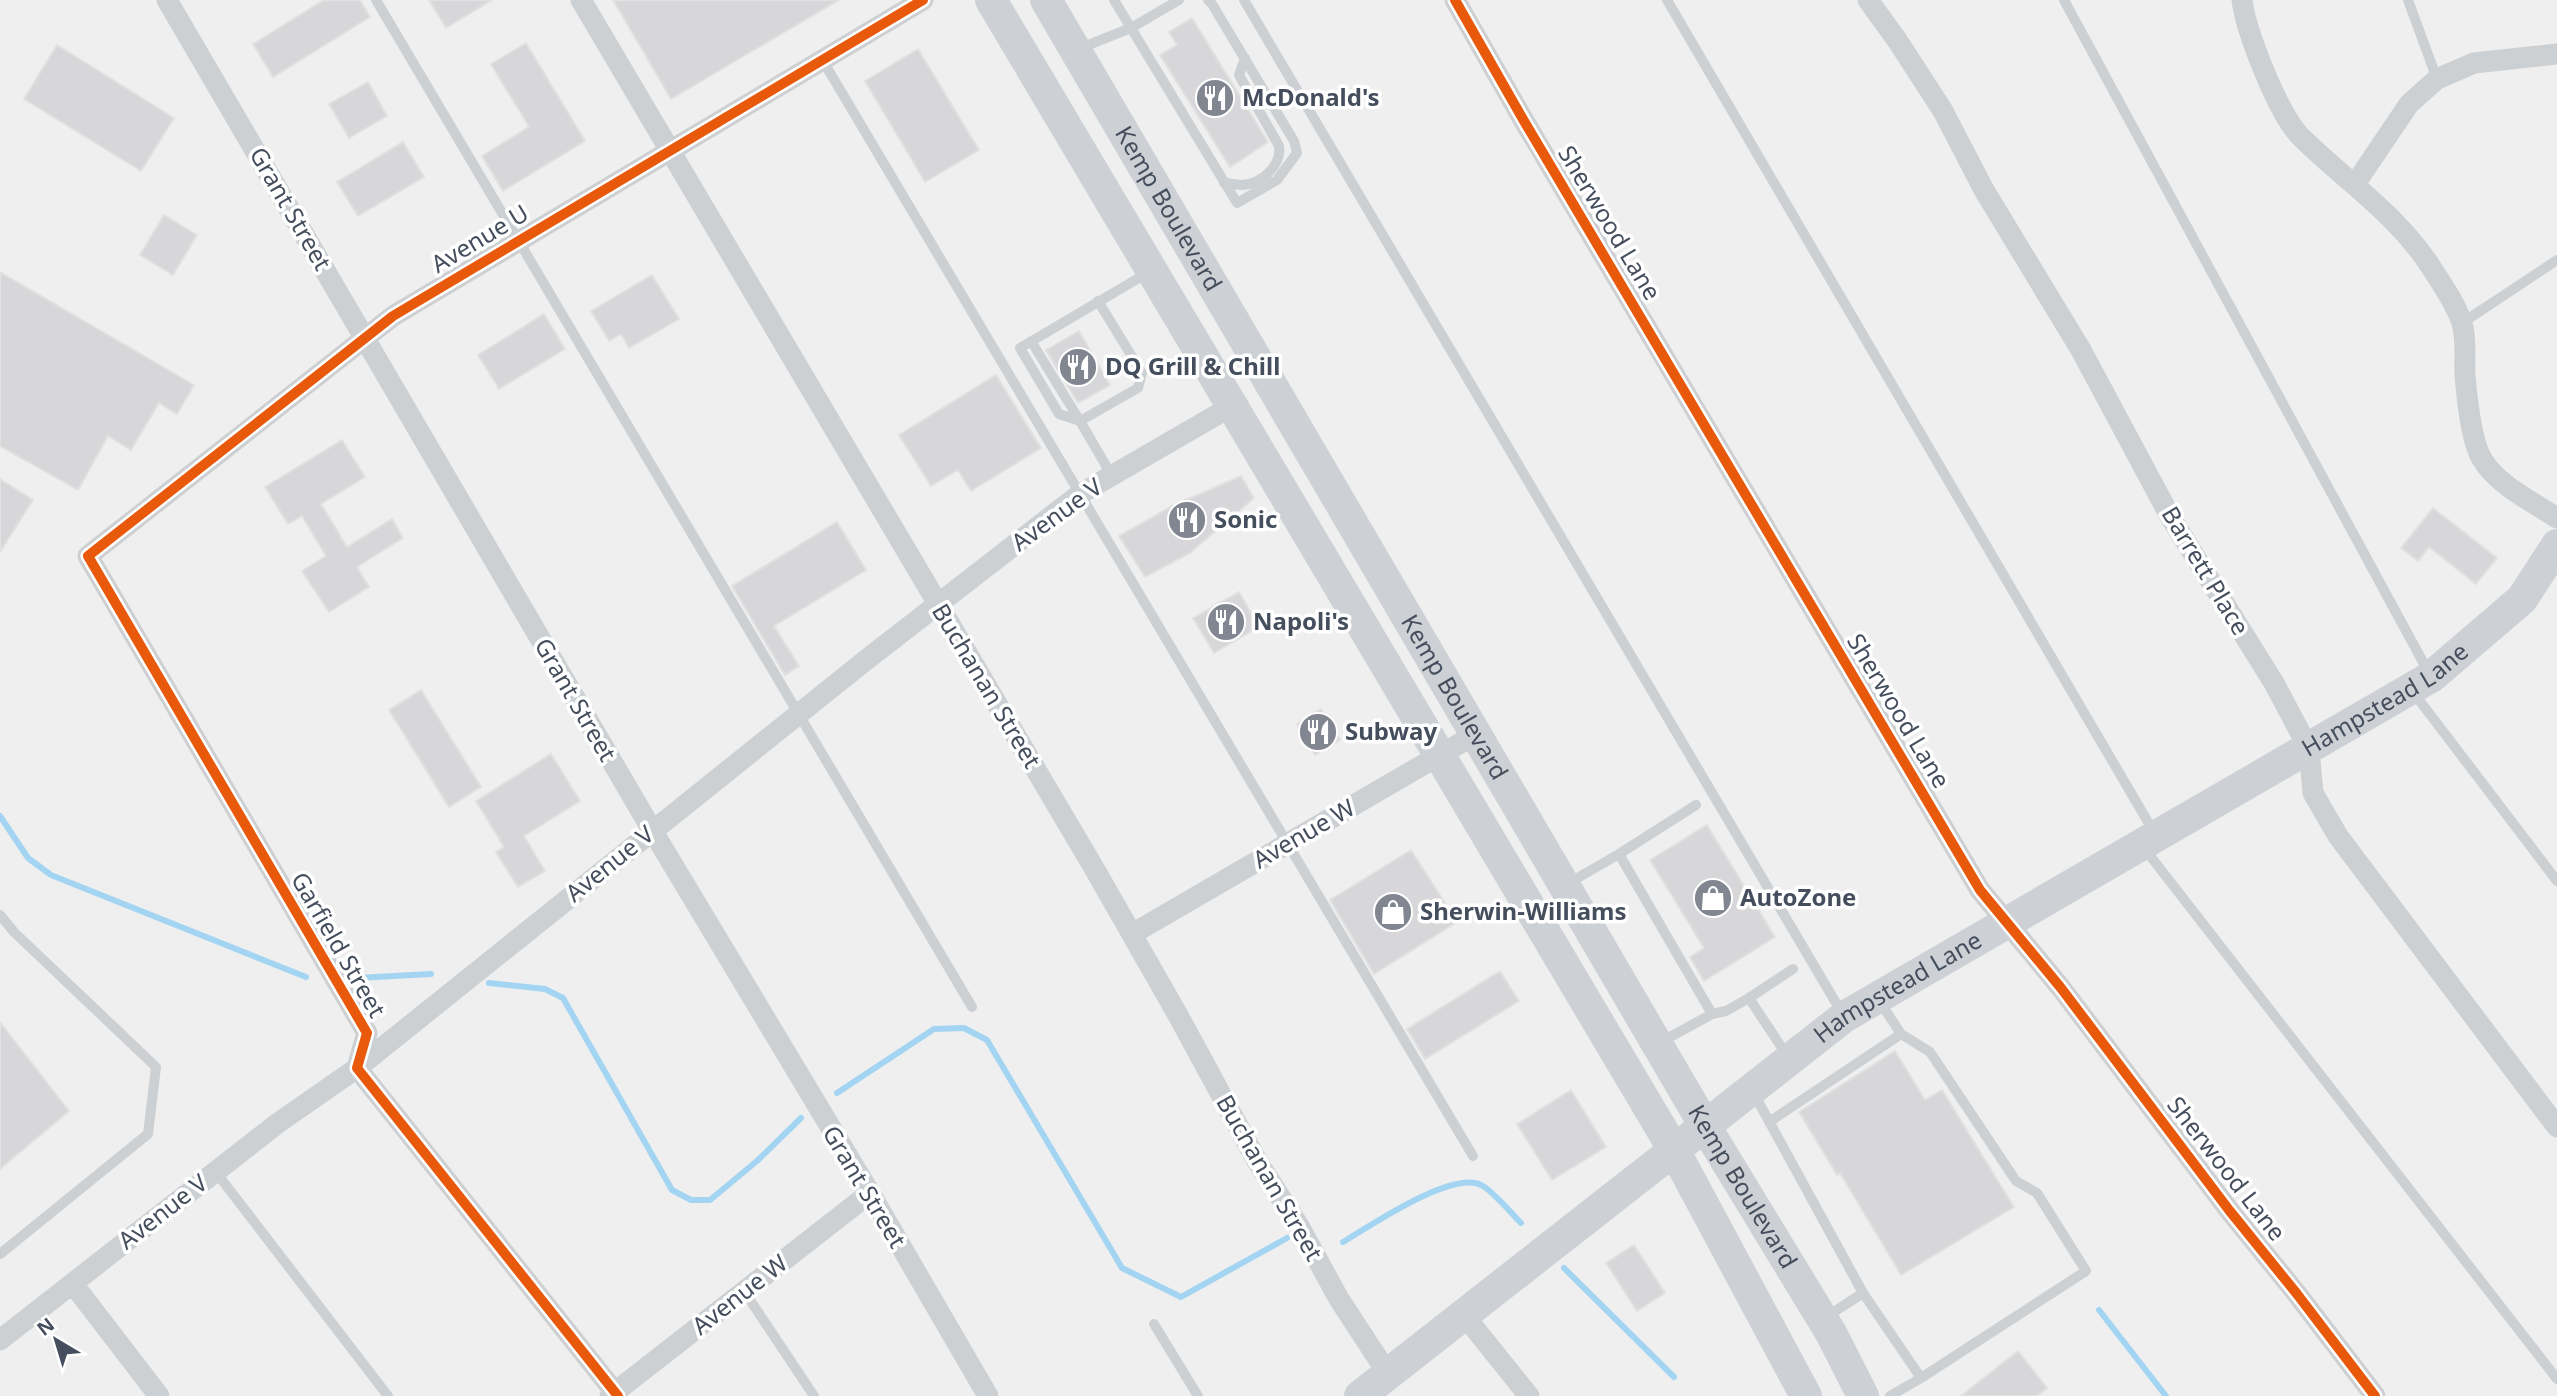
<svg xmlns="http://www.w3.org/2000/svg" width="2557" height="1396" font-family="'Noto Sans',sans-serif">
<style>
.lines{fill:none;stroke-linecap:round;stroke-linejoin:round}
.stream{stroke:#a3d5f2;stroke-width:6}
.building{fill:#d7d7d9;stroke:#e1e1e2;stroke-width:2}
.lane{stroke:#cdd0d3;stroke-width:10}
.street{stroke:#cdd0d3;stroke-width:21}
.secondary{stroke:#cdd0d5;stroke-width:32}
.cycleway-casing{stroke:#fff;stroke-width:15}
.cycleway{stroke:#e8590c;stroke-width:10}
.labels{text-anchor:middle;stroke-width:7;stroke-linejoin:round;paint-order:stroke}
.poi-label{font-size:24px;font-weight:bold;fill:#454e5d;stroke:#fff;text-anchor:start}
.street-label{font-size:24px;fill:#454e5d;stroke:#fff}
</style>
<rect width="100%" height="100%" fill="#f0efef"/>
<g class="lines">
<path class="stream" d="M 0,816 L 28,858 L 51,875 L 306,977
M 357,978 L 431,974
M 489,983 L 545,989 L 563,998 L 672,1190 L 691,1200 L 710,1200 L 757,1161 L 801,1118
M 837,1093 L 934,1029 L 964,1028 L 987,1040 L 1122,1268 L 1181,1297 L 1287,1238
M 1343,1242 C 1370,1226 1452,1170 1481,1185 C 1491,1189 1512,1214 1521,1223
M 1564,1268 L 1674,1377
M 2099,1310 L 2166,1396"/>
</g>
<path class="building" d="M 324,0 L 360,0 L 370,17 L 273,77 L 253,44 Z
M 429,0 L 492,0 L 446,28 Z
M 613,0 L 839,0 L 671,99 Z
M 1192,18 L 1268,142 L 1230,167 L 1160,55 L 1177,45 L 1169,32 Z
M 526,43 L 585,141 L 503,191 L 482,156 L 529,127 L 491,64 Z
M 57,45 L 174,118 L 141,171 L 24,99 Z
M 918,49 L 979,150 L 925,182 L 865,81 Z
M 368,82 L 387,116 L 349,138 L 329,104 Z
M 403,142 L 424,177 L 358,216 L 337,182 Z
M 164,215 L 197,235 L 173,275 L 140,255 Z
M 0,272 L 194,385 L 177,414 L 159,403 L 131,450 L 108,436 L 78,490 L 0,446 Z
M 652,275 L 679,319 L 629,348 L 621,334 L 609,341 L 591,311 Z
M 544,314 L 565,349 L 499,389 L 478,355 Z
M 1079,331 L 1110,385 L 1078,403 L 1046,350 Z
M 996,375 L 1041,448 L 971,491 L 958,470 L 931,486 L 899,435 Z
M 342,440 L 365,477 L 321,504 L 347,547 L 392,519 L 403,538 L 357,567 L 369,587 L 329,612 L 302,571 L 326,556 L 302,516 L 288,524 L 265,487 Z
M 1241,476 L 1254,498 L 1190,553 L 1145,577 L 1119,536 L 1174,505 Z
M 0,479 L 33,500 L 0,552 Z
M 2433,508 L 2497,558 L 2476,584 L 2429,547 L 2418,561 L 2401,548 Z
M 837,522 L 866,570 L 774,626 L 799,666 L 785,675 L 732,586 Z
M 1239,592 L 1259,627 L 1214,653 L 1193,618 Z
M 421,690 L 481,787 L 449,807 L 389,710 Z
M 1321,709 L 1340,740 L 1315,755 L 1297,724 Z
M 551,754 L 580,801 L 524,836 L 545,871 L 518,887 L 496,852 L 504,847 L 476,801 Z
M 1707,825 L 1775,937 L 1704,981 L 1690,957 L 1704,948 L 1650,860 Z
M 1411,850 L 1457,922 L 1374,974 L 1330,900 Z
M 1500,971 L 1519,1001 L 1425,1059 L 1407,1029 Z
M 0,1022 L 69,1111 L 0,1169 Z
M 1895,1051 L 1925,1100 L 1942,1090 L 2014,1207 L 1901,1275 L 1840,1173 L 1837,1175 L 1799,1112 Z
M 1571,1090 L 1606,1147 L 1552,1180 L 1517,1124 Z
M 1634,1245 L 1665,1293 L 1637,1311 L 1606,1263 Z
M 2018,1351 L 2047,1388 L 2037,1396 L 1961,1396 Z"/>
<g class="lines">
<path class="lane" d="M 376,0 L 972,1007
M 1114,0 L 1237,203 L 1277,180 L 1297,153 L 1294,141 L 1212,4 L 1208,0
M 1244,0 L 1842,1013
M 1667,0 L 2155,834
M 2064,0 L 2430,675
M 2408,0 L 2437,79
M 1078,49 L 1131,28 L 1179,0
M 823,61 L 1473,1156
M 1224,183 C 1230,183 1236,185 1242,185 C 1262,184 1282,165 1279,146 L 1239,75 L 1245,58
M 2462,323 L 2557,260
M 1031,341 L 1080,421 L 1138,388 L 1142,373 L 1098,301
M 1112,476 L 1080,421 L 1059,414 L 1020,348 L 1149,272
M 2413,692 L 2557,881
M 2144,848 L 2557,1379
M 1619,854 L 1696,805
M 1567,884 L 1619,854 L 1712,1014
M 0,915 L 14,932 L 156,1067 L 148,1134 L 0,1254
M 1749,998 L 1793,969
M 1901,1034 L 1930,1052 L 2016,1181 L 2037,1193 L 2086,1271 L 1921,1378
M 1659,1043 L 1712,1014 L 1726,1011 L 1749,998 L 1788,1057
M 1753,1092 L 1863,1293 L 1826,1317
M 1769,1122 L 1901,1034 L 1878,999
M 215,1171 L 388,1396
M 744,1291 L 814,1396
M 1863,1293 L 1921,1378 L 1890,1396
M 1154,1324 L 1198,1396"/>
<path class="street" d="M 167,0 L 652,830 L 870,1193 L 988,1396
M 581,0 L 1094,868 L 1179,1017 L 1257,1161 L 1299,1226 L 1339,1299 L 1388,1374
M 1455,0 L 1524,121 L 1980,890 L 2061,988 L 2229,1210 L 2297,1294 L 2375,1396
M 1868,0 L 1897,40 L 1943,111 L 1984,190 L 2081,350 L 2171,518 L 2274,683 L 2309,749 L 2313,793 L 2338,836 L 2557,1127
M 2242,0 C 2246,32 2278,113 2300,136 C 2344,180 2396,213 2431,267 C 2442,284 2456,304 2462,323 C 2467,340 2464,359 2465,376 C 2467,398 2471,441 2482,459 C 2497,485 2533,502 2557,518
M 2355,184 L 2409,104 L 2437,79 L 2474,63 L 2557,54
M 1132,934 L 1476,734
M 73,1284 L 159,1396
M 1464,1315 L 1529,1396
M 0,1340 L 278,1123 L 357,1068 L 866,660 L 1080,494 L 1232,406
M 610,1396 L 870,1193
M 618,1396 L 357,1068 L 367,1033 L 88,556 L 393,316 L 923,0"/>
<g class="secondary">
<path d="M 991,0 L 1674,1150 L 1806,1396"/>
<path id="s1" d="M 1046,0 L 1705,1126 L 1831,1333 L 1863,1396"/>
<path id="s2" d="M 1360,1396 L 1844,1017 L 2431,677 L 2522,599 L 2557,545"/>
</g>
<g class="cycleway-casing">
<path id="cycleway" d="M 1455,0 L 1524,121 L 1980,890 L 2061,988 L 2229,1210 L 2297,1294 L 2375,1396
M 618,1396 L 357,1068 L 367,1033 L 88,556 L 393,316 L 923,0"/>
</g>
<use href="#cycleway" class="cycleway"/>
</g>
<defs>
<g id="restaurant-disc" transform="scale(2.0125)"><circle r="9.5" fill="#818690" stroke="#fff"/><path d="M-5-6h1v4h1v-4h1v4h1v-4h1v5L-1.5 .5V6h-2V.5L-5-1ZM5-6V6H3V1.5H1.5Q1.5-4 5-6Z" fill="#fff"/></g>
<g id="shop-disc" transform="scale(2.0125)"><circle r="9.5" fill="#818690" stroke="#fff"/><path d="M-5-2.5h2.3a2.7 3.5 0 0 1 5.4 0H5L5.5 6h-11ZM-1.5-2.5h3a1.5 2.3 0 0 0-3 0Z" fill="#fff"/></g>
</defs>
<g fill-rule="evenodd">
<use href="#restaurant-disc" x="1215" y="98"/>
<use href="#restaurant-disc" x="1078" y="367"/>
<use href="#restaurant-disc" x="1187" y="520"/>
<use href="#restaurant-disc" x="1226" y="622"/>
<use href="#restaurant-disc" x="1318" y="732"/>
<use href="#shop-disc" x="1713" y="898"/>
<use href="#shop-disc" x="1393" y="912"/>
</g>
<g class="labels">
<g class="poi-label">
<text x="1242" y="106">McDonald's</text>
<text x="1105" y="375">DQ Grill &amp; Chill</text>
<text x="1214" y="528">Sonic</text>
<text x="1253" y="630">Napoli's</text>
<text x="1345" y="740">Subway</text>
<text x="1740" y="906">AutoZone</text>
<text x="1420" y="920">Sherwin-Williams</text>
</g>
<g class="street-label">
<text transform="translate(290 209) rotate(60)" y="8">Grant Street</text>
<text dy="8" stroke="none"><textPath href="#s1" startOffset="242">Kemp Boulevard</textPath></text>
<text transform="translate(1609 223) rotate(59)" y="8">Sherwood Lane</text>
<text transform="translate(480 239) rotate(-31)" y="8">Avenue U</text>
<text transform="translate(1057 515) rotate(-36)" y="8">Avenue V</text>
<text transform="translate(2205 571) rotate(59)" y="8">Barrett Place</text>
<text transform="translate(986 686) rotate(59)" y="8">Buchanan Street</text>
<text dy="8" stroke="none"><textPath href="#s1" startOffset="808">Kemp Boulevard</textPath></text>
<text dy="8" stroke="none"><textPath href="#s2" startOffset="1242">Hampstead Lane</textPath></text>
<text transform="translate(575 700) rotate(60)" y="8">Grant Street</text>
<text transform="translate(1898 711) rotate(59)" y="8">Sherwood Lane</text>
<text transform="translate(1304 834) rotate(-30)" y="8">Avenue W</text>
<text transform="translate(610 864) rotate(-39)" y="8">Avenue V</text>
<text transform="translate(338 945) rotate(60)" y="8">Garfield Street</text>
<text dy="8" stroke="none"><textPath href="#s2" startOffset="676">Hampstead Lane</textPath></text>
<text transform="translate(2226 1169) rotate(52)" y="8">Sherwood Lane</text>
<text transform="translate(1269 1178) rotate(60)" y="8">Buchanan Street</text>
<text dy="8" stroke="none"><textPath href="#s1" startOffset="1376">Kemp Boulevard</textPath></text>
<text transform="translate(864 1187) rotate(59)" y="8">Grant Street</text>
<text transform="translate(163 1212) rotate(-38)" y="8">Avenue V</text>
<text transform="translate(740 1295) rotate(-38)" y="8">Avenue W</text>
</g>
</g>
<g transform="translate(56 1340) rotate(322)" stroke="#ffffff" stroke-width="5" paint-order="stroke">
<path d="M0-5L12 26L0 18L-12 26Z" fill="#454e5d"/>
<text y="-10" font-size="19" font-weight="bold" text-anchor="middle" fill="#454e5d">N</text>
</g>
</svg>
